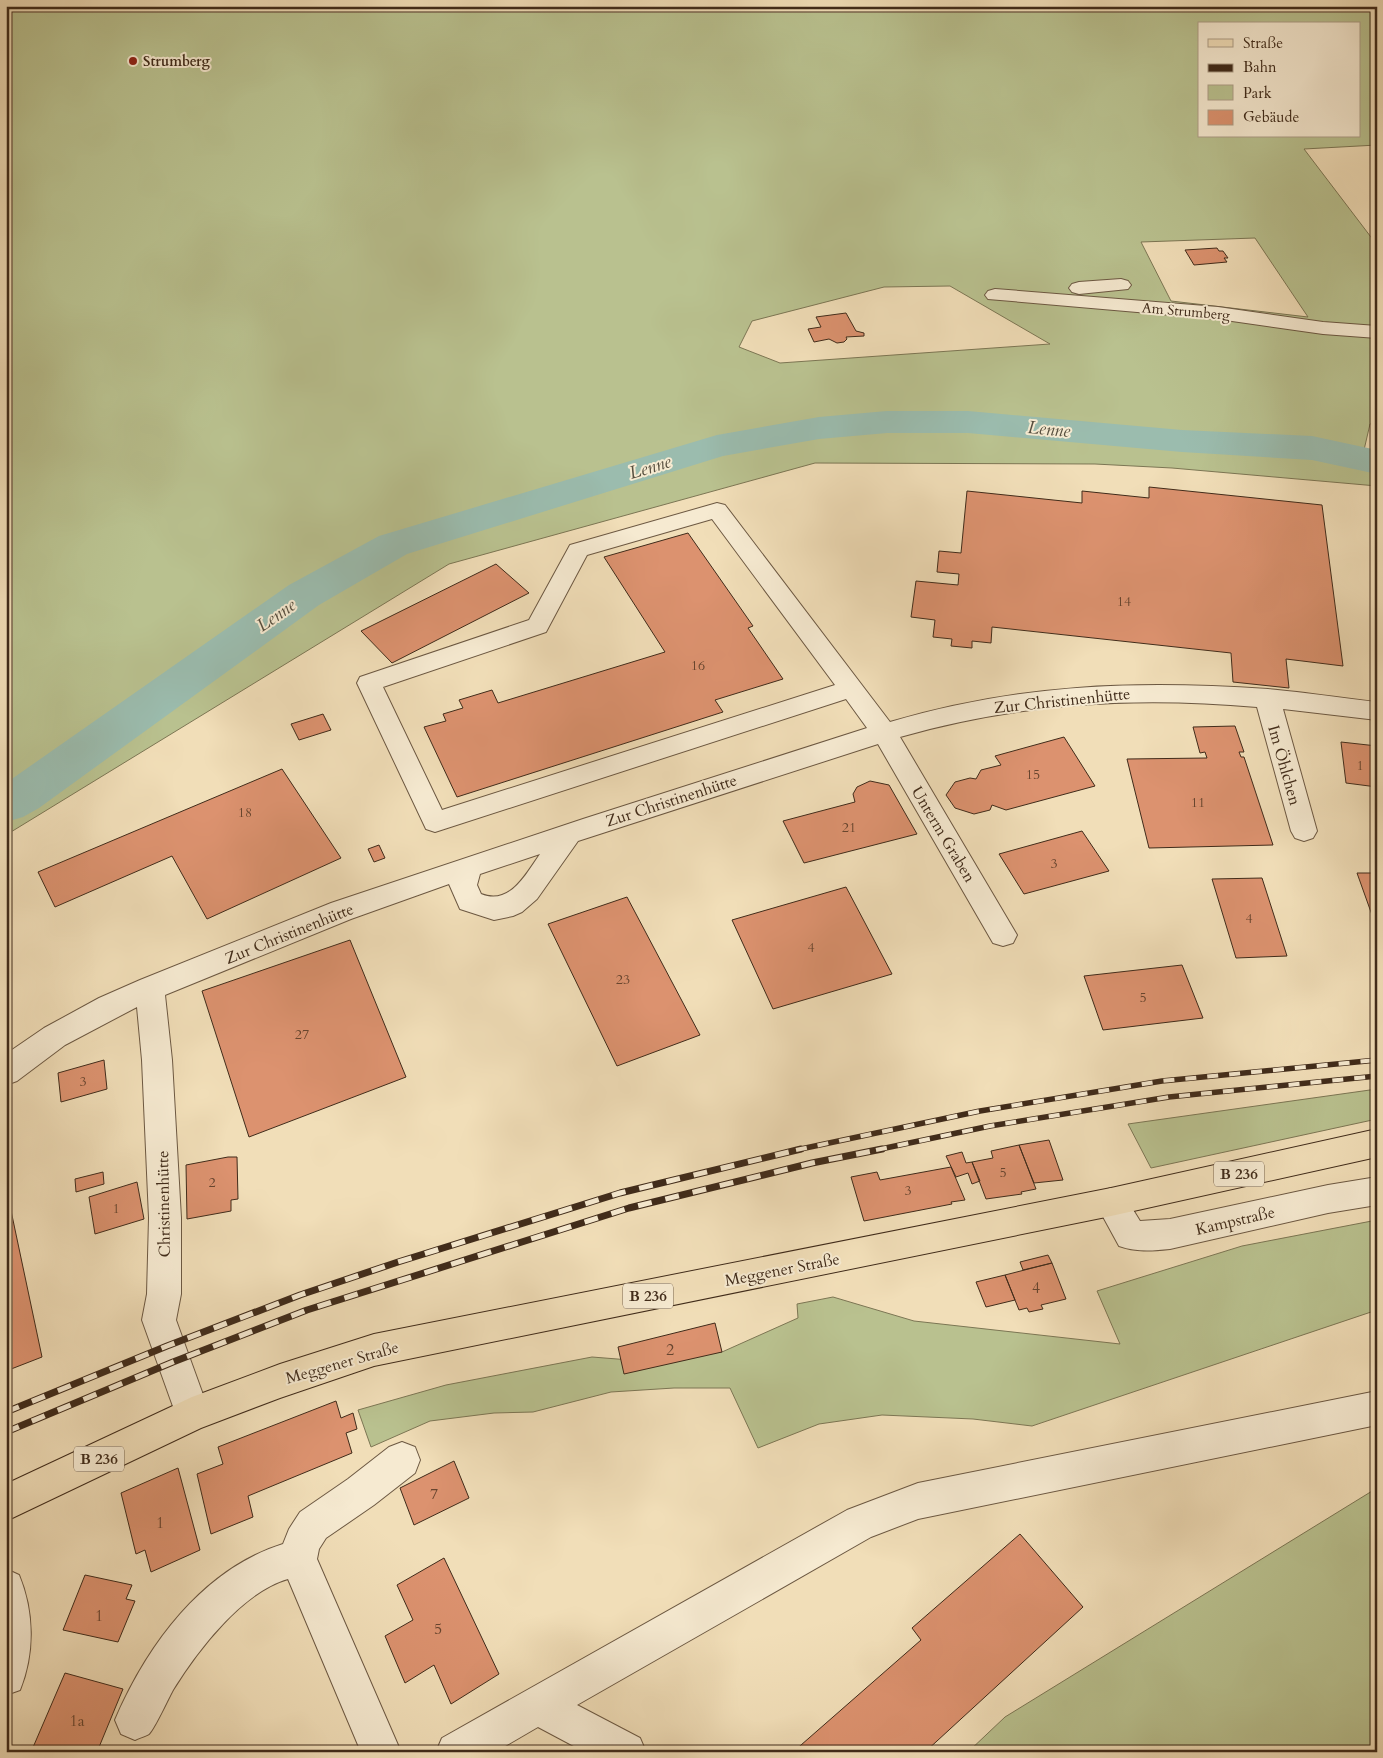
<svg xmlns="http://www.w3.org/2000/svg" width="1383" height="1758" font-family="Cardo,serif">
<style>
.green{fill:#b9c18f;stroke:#7c7654;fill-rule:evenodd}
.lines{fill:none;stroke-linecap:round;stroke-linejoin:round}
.river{fill:#9bbcae;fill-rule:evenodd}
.building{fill:#dc926f;stroke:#402b1a}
.minor-casing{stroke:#6c5842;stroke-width:2}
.major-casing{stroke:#402b1a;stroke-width:2}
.minor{fill:#f6ead1;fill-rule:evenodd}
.major{fill:#f1deb8;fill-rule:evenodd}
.rail-far1-casing{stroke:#402b1a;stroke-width:5.5}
.rail-casing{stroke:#402b1a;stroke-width:7}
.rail-far1{stroke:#f6ead1;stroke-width:4;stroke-dasharray:11;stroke-linecap:butt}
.rail{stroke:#f6ead1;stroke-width:5;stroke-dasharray:14;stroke-linecap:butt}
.poi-dot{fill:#8f2418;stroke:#f6ead1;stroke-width:2}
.labels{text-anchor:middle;stroke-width:4;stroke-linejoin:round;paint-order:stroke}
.far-poi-label{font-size:14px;font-weight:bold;fill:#402b1a;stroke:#f6ead1;text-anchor:start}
.far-street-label{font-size:14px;fill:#402b1a;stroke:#f6ead1}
.number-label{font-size:14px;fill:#67452f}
.shield{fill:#f6ead1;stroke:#776451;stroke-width:1}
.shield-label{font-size:15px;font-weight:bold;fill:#402b1a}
.street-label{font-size:16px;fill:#402b1a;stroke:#f6ead1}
.near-number-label{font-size:16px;fill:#67452f}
.water-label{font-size:18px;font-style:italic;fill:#574f3f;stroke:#f6ead1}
</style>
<rect width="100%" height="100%" fill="#f1deb8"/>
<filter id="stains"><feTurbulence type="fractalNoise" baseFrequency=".004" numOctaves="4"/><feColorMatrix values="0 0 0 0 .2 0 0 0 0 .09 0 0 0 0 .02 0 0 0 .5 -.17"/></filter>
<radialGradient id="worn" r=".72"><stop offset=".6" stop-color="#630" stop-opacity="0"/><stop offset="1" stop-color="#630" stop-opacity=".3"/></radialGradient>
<path class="green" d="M 6,6 L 1377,6 L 1377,145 L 1304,149 L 1377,245 L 1377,328 L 1100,308 L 1377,335 L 1377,422 L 1370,424 L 1364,450 L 1377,454 L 1377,486 L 1172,468 L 1095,464 L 815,463 L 449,564 L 6,835 ZM 1199,24 L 1359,24 L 1359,136 L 1199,136 ZM 1255,238 L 1308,317 L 1171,301 L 1141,242 ZM 950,286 L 1050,344 L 780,363 L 739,347 L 752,321 L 884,287 Z
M 1377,1089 L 1377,1119 L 1151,1168 L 1128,1124 Z
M 1377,1220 L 1377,1310 L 1032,1426 L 973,1419 L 882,1415 L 819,1424 L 758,1448 L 730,1388 L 674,1388 L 611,1392 L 533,1412 L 494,1413 L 430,1421 L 371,1447 L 358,1410 L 446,1385 L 592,1357 L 630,1360 L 722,1352 L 798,1318 L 797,1304 L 833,1297 L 914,1321 L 1120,1344 L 1097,1291 L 1242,1246 Z
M 1377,1488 L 1377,1752 L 968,1752 L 1005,1717 Z"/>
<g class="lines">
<path class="river" d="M 887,411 L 968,411 L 1182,430 L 1312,436 L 1377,450 L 1377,474 L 1312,460 L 1182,452 L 968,433 L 887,433 L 819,439 L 723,456 L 407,554 L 319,605 L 39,808 L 23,817 L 6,822 L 6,783 L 289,585 L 379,536 L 717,435 L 819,417 Z"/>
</g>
<path class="building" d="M 1217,248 L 1219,251 L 1223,251 L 1228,258 L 1224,258 L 1227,262 L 1194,265 L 1185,250 Z
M 846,313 L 856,331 L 864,333 L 864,336 L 846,337 L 847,339 L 844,342 L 837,343 L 829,339 L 814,342 L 808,329 L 821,327 L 816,317 Z
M 1149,487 L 1322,505 L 1343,666 L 1286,659 L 1289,688 L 1233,682 L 1231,653 L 992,627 L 991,643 L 972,641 L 972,648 L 951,646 L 952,639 L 933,637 L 935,620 L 911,617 L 916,581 L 958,585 L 959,574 L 937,572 L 939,551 L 961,553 L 967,491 L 1082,503 L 1082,491 L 1149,498 Z
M 688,533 L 753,626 L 748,628 L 783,679 L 715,700 L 723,712 L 457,797 L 424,727 L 446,721 L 443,714 L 463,708 L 459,700 L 492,690 L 498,703 L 665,652 L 604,557 Z
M 496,564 L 529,593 L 392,663 L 361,631 Z
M 323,714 L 331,730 L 299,740 L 291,724 Z
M 1235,726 L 1244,752 L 1239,752 L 1241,757 L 1244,757 L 1273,845 L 1149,848 L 1127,759 L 1207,758 L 1205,752 L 1200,753 L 1193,727 Z
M 1064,737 L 1095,786 L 1006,810 L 992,805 L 990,810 L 974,814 L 955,808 L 946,795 L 955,782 L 970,778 L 976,779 L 981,770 L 1001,765 L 995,756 Z
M 1341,742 L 1377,746 L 1377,787 L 1346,783 Z
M 282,769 L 341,858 L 207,919 L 172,856 L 55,907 L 38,872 Z
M 870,781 L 889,785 L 917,834 L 804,863 L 783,821 L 855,802 L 853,794 L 857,787 Z
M 1082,831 L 1109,871 L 1024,894 L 999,854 Z
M 379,845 L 385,858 L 374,862 L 368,849 Z
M 1357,873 L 1377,873 L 1377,929 Z
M 1262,878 L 1287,956 L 1236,958 L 1212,879 Z
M 846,887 L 892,974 L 773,1009 L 732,920 Z
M 627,897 L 700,1035 L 617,1066 L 548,924 Z
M 350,940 L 406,1077 L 249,1137 L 202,991 Z
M 1182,965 L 1203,1018 L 1103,1030 L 1084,976 Z
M 104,1060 L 107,1089 L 61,1102 L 58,1073 Z
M 1049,1140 L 1063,1180 L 1034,1183 L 1019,1145 Z
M 1019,1145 L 1036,1189 L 1021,1192 L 1022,1194 L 986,1199 L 972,1162 L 993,1158 L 991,1151 Z
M 962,1152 L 966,1163 L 972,1162 L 980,1181 L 972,1184 L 968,1173 L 956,1177 L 946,1156 Z
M 228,1157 L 237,1157 L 238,1199 L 231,1200 L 231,1211 L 187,1219 L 186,1165 Z
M 951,1167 L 965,1200 L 951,1202 L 952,1204 L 864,1221 L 851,1177 L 877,1172 L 880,1180 Z
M 103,1172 L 104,1184 L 76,1192 L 75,1179 Z
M 137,1182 L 144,1219 L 95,1234 L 89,1197 Z
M 6,1187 L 42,1357 L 6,1371 Z
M 1048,1255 L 1052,1263 L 1023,1270 L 1020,1262 Z
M 1052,1263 L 1066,1299 L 1041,1305 L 1043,1309 L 1029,1312 L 1027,1308 L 1019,1310 L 1005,1275 Z
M 1005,1275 L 1015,1300 L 986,1307 L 976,1282 Z
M 715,1323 L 722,1352 L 624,1374 L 618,1347 Z
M 336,1401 L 341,1418 L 353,1413 L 357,1429 L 346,1433 L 352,1453 L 248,1496 L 253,1517 L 211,1534 L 197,1474 L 223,1464 L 218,1447 Z
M 454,1461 L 469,1498 L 414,1525 L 400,1488 Z
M 178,1468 L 200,1550 L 151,1572 L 145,1550 L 136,1554 L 121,1493 Z
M 1020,1534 L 1083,1607 L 925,1752 L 793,1752 L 921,1640 L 912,1628 Z
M 444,1558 L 499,1674 L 451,1704 L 434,1665 L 405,1683 L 385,1636 L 413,1620 L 397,1585 Z
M 85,1575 L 132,1585 L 126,1599 L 135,1601 L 118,1642 L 63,1630 Z
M 65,1673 L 123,1689 L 97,1752 L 31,1752 Z"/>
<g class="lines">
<g class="minor-casing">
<path id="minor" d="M 1121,279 L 1128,281 L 1131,285 L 1128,289 L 1079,294 L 1072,292 L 1069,288 L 1072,284 L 1079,282 Z
M 995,289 L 1218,307 L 1323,322 L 1377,326 L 1377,338 L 1323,334 L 1218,319 L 988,299 L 985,295 L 988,291 Z
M 717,503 L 725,505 L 890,722 C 1019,684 1135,680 1268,689 C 1304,692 1341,698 1377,702 L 1377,720 L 1283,709 L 1317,831 L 1313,838 L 1304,841 L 1295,838 L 1291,831 L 1257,707 C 1133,696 1020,703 900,737 L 1017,935 L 1013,943 L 1003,946 L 993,943 L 878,744 L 578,841 L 537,899 L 522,912 L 513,916 L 494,920 L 460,909 L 449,884 L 351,919 L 165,995 L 172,1060 L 181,1218 L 181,1294 L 176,1320 L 210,1414 L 204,1426 L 192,1431 L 180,1426 L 142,1320 L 147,1294 L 149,1218 L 142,1060 L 137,1007 L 65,1045 L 17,1081 L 6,1085 L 6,1054 L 44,1028 L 99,998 L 140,980 L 331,903 L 583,819 L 867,728 L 846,699 L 435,832 L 426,829 L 357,683 L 360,677 L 529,620 L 570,545 ZM 712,519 L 835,685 L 442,810 L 383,687 L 546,632 L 587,555 ZM 540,854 C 526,874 510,906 481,894 L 477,885 L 480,874 Z
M 1377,1177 L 1377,1205 L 1328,1213 L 1170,1249 C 1151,1251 1136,1252 1119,1246 L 1095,1202 L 1100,1192 L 1111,1188 L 1122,1192 L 1140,1221 L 1170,1219 L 1328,1185 Z
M 1377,1391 L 1377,1425 L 918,1519 L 871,1537 L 577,1705 L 640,1738 L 646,1752 L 585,1752 L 538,1727 L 495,1752 L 436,1752 L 442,1738 L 847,1510 L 918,1483 Z
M 402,1442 L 415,1447 L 420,1460 L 415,1473 L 374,1505 L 326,1538 L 319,1549 L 317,1559 L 401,1752 L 361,1752 L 288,1579 C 242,1592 197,1651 173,1690 C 168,1699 155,1728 149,1734 C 146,1736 139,1738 135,1740 L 121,1734 L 115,1720 C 147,1645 203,1569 283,1544 L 289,1529 L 300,1512 L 348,1479 L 389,1447 Z
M 6,1569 L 19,1575 C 34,1611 35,1653 20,1690 L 6,1695 Z"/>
</g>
<g class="major-casing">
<path id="major" d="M 1377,1129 L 1377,1157 L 1111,1216 L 374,1366 L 280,1398 L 201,1428 L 6,1521 L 6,1484 L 192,1397 L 280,1364 L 374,1334 L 1111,1188 Z"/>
</g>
<use href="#minor" class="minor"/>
<use href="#major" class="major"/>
<g class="rail-far1-casing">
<path id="rail-far1" d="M 796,1150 L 980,1111 L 1162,1081 L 1377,1060
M 876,1150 L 990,1126 L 1169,1097 L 1377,1076"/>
</g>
<g class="rail-casing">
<path id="rail" d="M 6,1412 L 167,1346 L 300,1295 L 398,1262 L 620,1193 L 801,1149
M 6,1432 L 173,1362 L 307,1310 L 629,1208 L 812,1163 L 882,1149"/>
</g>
<use href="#rail-far1" class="rail-far1"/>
<use href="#rail" class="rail"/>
</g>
<circle class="poi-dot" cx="133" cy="61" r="5"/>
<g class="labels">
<g class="far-poi-label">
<text x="143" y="66">Strumberg</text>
</g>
<g class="far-street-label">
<text transform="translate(1186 311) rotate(5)" y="5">Am Strumberg</text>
</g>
<g class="number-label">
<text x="1124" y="606">14</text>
<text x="698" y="670">16</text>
<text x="1360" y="770">1</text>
<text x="1033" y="779">15</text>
<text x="1198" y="807">11</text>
<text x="245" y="817">18</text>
<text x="849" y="832">21</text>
<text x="1054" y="868">3</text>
<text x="1249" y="923">4</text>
<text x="811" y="952">4</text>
<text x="623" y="984">23</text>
<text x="1143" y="1002">5</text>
<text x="302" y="1039">27</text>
<text x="83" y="1086">3</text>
<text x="1003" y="1177">5</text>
<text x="212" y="1187">2</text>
<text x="908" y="1195">3</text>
<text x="116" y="1213">1</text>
</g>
<g class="shield">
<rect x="1214" y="1161.5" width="50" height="25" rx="4"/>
<rect x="623" y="1283.5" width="50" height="25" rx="4"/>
<rect x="74" y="1446.5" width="50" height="25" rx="4"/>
</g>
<g class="shield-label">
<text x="1239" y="1179">B 236</text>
<text x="648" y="1301">B 236</text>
<text x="99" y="1464">B 236</text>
</g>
<g class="street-label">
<text transform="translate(1062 700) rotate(-6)" y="6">Zur Christinenhütte</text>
<text transform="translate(1285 765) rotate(74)" y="6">Im Öhlchen</text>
<text transform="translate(671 800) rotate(-18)" y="6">Zur Christinenhütte</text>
<text transform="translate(944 834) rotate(59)" y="6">Unterm Graben</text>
<text transform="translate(289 933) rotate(-22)" y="6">Zur Christinenhütte</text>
<text transform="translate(163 1204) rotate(-91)" y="6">Christinenhütte</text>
<text transform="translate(1235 1220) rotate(-13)" y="6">Kampstraße</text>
<text transform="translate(782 1269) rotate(-11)" y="6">Meggener Straße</text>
<text transform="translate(342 1362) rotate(-16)" y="6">Meggener Straße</text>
</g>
<g class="near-number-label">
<text x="1036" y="1293">4</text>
<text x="670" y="1355">2</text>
<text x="434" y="1499">7</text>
<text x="160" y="1528">1</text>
<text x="99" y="1621">1</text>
<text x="438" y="1634">5</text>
<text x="77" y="1726">1a</text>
</g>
<g class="water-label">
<text transform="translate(1049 429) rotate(5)" y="6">Lenne</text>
<text transform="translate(650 467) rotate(-17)" y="6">Lenne</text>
<text transform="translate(276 615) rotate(-35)" y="6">Lenne</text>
</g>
</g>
<rect width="1383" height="1758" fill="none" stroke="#f1deb8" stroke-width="25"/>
<rect x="8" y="8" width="1368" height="1743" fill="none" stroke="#402b1a" stroke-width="2.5"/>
<rect x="12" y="12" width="1358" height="1733" fill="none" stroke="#402b1a"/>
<rect x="1198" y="22" width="162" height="115" fill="#f6ead1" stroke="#ad9e88"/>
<rect x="1208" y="39" width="25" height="8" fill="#f1deb8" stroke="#ad9e88"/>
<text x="1243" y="48" font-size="15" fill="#402b1a">Straße</text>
<rect x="1208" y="64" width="25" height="8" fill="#402b1a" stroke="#ad9e88"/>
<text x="1243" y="72" font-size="15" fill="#402b1a">Bahn</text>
<rect x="1208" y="85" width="25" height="15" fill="#b9c18f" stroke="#ad9e88"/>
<text x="1243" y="98" font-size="15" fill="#402b1a">Park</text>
<rect x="1208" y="110" width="25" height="15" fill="#dc926f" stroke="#ad9e88"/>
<text x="1243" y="122" font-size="15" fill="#402b1a">Gebäude</text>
<rect width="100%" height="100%" filter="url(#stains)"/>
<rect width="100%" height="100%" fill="url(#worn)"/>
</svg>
